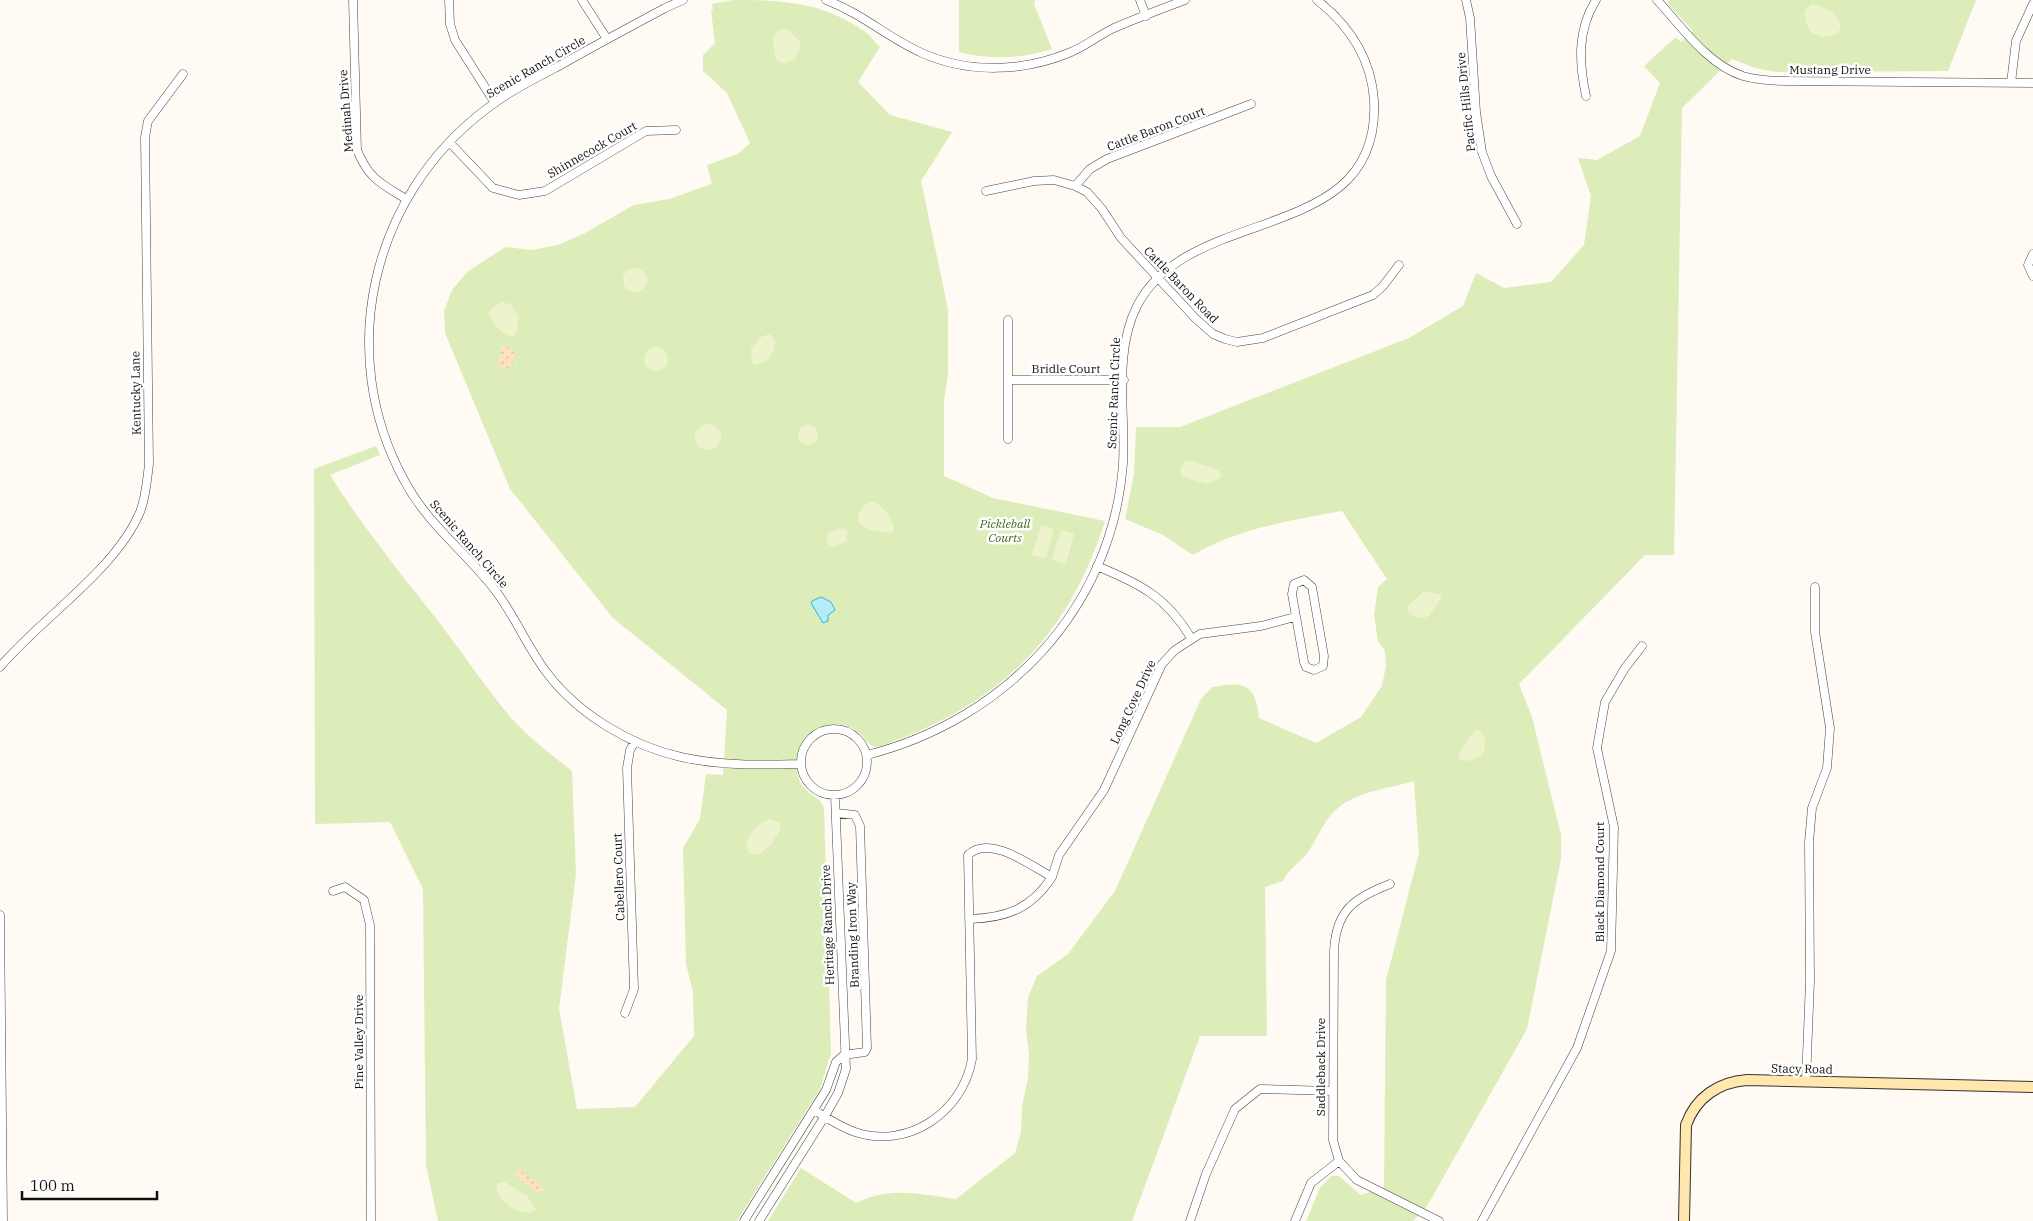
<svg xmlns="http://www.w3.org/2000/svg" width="2033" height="1221" font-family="'IBM Plex Serif',serif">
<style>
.green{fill:#ddedb9}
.sand{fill:url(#sand-dots)}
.pitch{fill:#edf3cc}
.water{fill:#b4ecfa;stroke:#37b2d5}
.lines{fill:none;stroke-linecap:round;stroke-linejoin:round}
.minor-casing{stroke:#434343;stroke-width:9}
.secondary-casing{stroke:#323232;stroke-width:12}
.minor{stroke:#fff;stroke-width:8}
.secondary{stroke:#ffe7ae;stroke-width:10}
.labels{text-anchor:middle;stroke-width:5;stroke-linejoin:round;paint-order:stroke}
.street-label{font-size:12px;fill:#101010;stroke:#fff}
.park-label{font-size:12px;font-style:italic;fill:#3b6d1b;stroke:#fff}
</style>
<defs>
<pattern id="sand-dots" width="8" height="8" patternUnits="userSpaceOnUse" patternTransform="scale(1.25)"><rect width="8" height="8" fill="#fde3bc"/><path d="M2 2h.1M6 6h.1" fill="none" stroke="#d8c2a1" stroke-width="1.8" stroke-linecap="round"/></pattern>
</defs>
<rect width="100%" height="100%" fill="#fffaf3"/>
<path class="green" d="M 733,0 C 784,0 824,2 867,33 C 872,37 875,43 880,47 L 858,82 L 890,115 L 952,132 L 921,181 L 948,309 L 948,373 L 944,402 L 944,476 L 993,498 L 1105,521 C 1067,641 996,706 879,747 C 867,747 866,738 858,732 C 844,721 820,722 808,736 C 798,748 795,760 798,776 C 802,795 820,794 824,808 L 831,1053 L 820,1089 L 737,1221 L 438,1221 L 426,1165 L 423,889 L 390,822 L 315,824 L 314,469 L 376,446 L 380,455 L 330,475 C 363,528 403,576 441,625 C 466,657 490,695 517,724 C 534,742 553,756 572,771 L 576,874 L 559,1009 L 577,1109 L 635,1107 L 694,1036 L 693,992 L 686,964 L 683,848 L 700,819 L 706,774 L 723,775 L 727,710 L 613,618 L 510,489 L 445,333 L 444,311 L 452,290 L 467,272 L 505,247 L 531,250 L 558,245 L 585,233 L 634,205 L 669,199 L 712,184 L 707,165 L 738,154 L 750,143 L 727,93 L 703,71 L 703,55 L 715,43 L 711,11 L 713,9 L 712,4 Z
M 959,0 L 1035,0 L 1034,4 L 1052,49 C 1020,59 991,60 959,52 Z
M 1670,0 L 1976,0 L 1948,71 L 1777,72 L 1755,68 L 1732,59 L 1682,108 L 1674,555 L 1645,555 L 1519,684 L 1532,717 L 1561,835 L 1561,859 L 1527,1029 L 1426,1208 L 1413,1221 L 1306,1221 L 1320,1188 L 1331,1176 L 1339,1176 L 1361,1195 L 1384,1187 L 1386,980 L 1419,853 L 1414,781 C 1385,790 1351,791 1330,816 C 1321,827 1316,841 1308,852 C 1300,863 1288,869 1283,881 L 1265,887 L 1267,1036 L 1200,1036 L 1132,1221 L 768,1221 L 801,1168 L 856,1203 C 889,1186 920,1194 956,1199 L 1015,1153 L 1021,1132 L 1022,1106 L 1028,1078 L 1029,1055 L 1026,1029 L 1028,997 L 1037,976 L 1068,954 L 1115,891 L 1201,699 L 1212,687 C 1243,681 1256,683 1259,718 L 1316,743 L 1361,717 L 1382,686 L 1386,666 L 1385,651 L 1378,641 L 1374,615 L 1378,587 L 1387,579 L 1342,511 C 1292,520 1238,528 1193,555 L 1163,535 L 1125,519 L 1134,474 L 1136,427 L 1180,427 L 1409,338 L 1463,306 L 1476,273 L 1504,288 L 1551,282 L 1584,245 L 1591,196 L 1578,158 L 1597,160 L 1640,136 L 1660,83 L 1644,66 L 1676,37 L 1681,42 L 1693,31 L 1667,3 Z"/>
<path class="sand" d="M 501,345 L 513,350 C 517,358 513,364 507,370 L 500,368 L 497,359 L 501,356 Z
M 517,1168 L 539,1184 L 544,1190 L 539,1193 L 529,1187 L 515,1175 Z"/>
<path class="pitch" d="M 1812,4 C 1826,6 1838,13 1841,27 L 1837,34 L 1822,37 L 1811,32 C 1806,23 1800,11 1812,4 Z
M 781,29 L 788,29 L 800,42 L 800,49 L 795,59 L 785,64 L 776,59 L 773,43 L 774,35 Z
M623 280a12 12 0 1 1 24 0a12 12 0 1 1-24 0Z
M 501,302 L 510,304 L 519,316 L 516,334 L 513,337 C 502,334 490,323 489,311 Z
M 769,334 L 775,339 C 776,352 769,362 756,365 L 752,362 L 751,349 L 761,337 Z
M644 359a12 12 0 1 1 24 0a12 12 0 1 1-24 0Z
M695 437a13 13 0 1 1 26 0a13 13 0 1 1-26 0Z
M798 435a10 10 0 1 1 20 0a10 10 0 1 1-20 0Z
M 1189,460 L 1217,470 L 1221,473 L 1220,478 L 1207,484 L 1182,476 L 1180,471 L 1184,462 Z
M 872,501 C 881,504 896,521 894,531 L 891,533 C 883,532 873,531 866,528 C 851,522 860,505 872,501 Z
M 1041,525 L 1054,529 L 1046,558 L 1032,555 Z
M 842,528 L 848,531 L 846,541 L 835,547 L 829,545 L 826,539 L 828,533 Z
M 1061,530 L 1074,534 L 1066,564 L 1052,560 Z
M 1424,591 L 1439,594 L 1442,597 L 1429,616 C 1420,620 1413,618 1407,610 L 1409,605 Z
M 1476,729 C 1486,733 1486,742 1484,751 C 1477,760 1470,763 1459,759 L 1458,754 Z
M 768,819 L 779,822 L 781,828 L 770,846 L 758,855 L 750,854 L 746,847 C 748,835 756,825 768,819 Z
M 505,1182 L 527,1196 L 536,1209 C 529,1221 489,1200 498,1183 Z"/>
<path class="water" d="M 821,597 L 831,602 L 835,610 L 828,615 L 828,621 L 823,623 L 811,603 L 812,601 Z"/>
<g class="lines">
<g class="minor-casing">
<path id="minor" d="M 353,0 L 357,150 C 369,179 380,183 406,199
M 449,0 L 450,24 L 455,40 L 495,103
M 582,0 L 607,39
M 683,0 L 665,8 C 630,27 594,46 559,66 C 534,79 508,92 485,110 C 371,197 335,353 404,480 C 427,524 466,552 495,590 C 515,616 527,647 547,673 C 578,714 631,746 681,757 C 720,766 761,765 801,764
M 826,0 C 863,14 888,38 922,53 C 969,74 1024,72 1071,52 C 1086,46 1099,35 1114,28 C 1137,18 1161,9 1185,0
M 1140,0 L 1146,16
M 1466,0 L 1470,18 L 1476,112 L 1482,152 L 1491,176 L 1517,224
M 1657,0 C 1681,26 1708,65 1743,76 C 1757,80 1771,81 1786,81 L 2033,83
M 2011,83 L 2016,41 L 2033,4
M 1586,96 C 1579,63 1577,30 1596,0
M 450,143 L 493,188 L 519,195 L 545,191 L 646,131 L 676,130
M 1075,186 L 1090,169 L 1107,159 L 1251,104
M 986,191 L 1034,181 L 1054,180 L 1075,186 L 1087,192 L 1102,209 L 1121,238 L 1196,319 L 1213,334 L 1225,339 L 1237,342 L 1263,338 L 1373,295 L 1383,286 L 1399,265
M 2033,254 L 2028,265 L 2033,276
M 1008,380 L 1124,380
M 1008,439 L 1008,320
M 1097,566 C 1141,585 1166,596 1191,638
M 1304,580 L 1312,587 L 1324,656 L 1323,666 L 1314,670 L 1306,667 L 1304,662 L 1292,594 L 1294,584 Z
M 0,667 C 41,618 115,571 140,512 C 146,497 147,480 149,464 L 145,137 L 148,121 L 183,74
M801 762a33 33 0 1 1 66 0a33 33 0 1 1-66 0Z
M 867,755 C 1005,720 1112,609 1123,464 C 1126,413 1113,353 1137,306 C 1190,202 1382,247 1374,100 C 1371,58 1350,26 1317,0
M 836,813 L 855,815 L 860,826 L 867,1048 L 865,1052 L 844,1055
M 1390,884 C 1354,898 1336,910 1334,951 L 1333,1140 L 1339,1161 L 1357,1180 L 1439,1221
M 333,891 L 345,887 L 364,900 L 370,925 L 371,1221
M 0,915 L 3,1221
M 969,919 C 1006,918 1031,909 1052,877
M 625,1013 L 634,989 L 627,768 L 630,750 L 635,741
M 1806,1081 L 1810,981 L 1809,842 L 1812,808 L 1827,768 L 1830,728 L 1815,632 L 1815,587
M 814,1110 C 827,1118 840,1127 855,1132 C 908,1150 963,1112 972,1059 L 968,855 C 989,834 1030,865 1052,877 L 1059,855 L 1104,790 L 1162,664 L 1175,650 L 1200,634 L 1261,626 L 1295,617
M 744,1221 L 826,1090 L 836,1062 L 844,1055
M 759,1221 L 825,1116 L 838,1093 L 846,1069 L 835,795
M 1190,1221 L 1206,1174 L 1235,1109 L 1260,1089 L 1332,1091
M 1295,1221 L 1311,1183 L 1339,1161
M 1482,1221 L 1577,1048 L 1611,951 L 1614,827 L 1597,748 L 1605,702 L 1625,668 L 1642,646"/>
</g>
<g class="secondary-casing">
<path id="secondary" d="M 1684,1221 L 1686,1125 C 1696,1097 1719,1082 1747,1080 L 2033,1087"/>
</g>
<use href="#minor" class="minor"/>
<use href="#secondary" class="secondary"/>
</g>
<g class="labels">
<g class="street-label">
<text transform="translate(536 67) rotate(-30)" y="4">Scenic Ranch Circle</text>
<text x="1830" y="74">Mustang Drive</text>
<text transform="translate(1466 102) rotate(-96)" y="4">Pacific Hills Drive</text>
<text transform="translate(346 111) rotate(-94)" y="4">Medinah Drive</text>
<text transform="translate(1156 129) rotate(-21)" y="4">Cattle Baron Court</text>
<text transform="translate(592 150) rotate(-30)" y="4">Shinnecock Court</text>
<text transform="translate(1181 285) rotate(46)" y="4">Cattle Baron Road</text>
<text x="1066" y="373">Bridle Court</text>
<text transform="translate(136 393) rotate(-91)" y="4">Kentucky Lane</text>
<text transform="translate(1114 393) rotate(-88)" y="4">Scenic Ranch Circle</text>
<text transform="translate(469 544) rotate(49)" y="4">Scenic Ranch Circle</text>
<text transform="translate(1133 702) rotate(-65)" y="4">Long Cove Drive</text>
<text transform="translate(619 877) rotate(-92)" y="4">Cabellero Court</text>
<text transform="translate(1600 882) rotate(-90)" y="4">Black Diamond Court</text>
<text transform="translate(828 925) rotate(-92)" y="4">Heritage Ranch Drive</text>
<text transform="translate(853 935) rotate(-92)" y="4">Branding Iron Way</text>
<text transform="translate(359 1042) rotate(-90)" y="4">Pine Valley Drive</text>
<text transform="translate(1321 1067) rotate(-90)" y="4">Saddleback Drive</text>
<text transform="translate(1802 1069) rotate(1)" y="4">Stacy Road</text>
</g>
<g class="park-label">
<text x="1005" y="528">Pickleball<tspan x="1005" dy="14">Courts</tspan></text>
</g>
</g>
<path d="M22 1191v8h135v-8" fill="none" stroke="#101010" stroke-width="2.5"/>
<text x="30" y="1191" font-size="15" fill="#101010" stroke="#ffffff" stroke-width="4" paint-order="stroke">100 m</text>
</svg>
